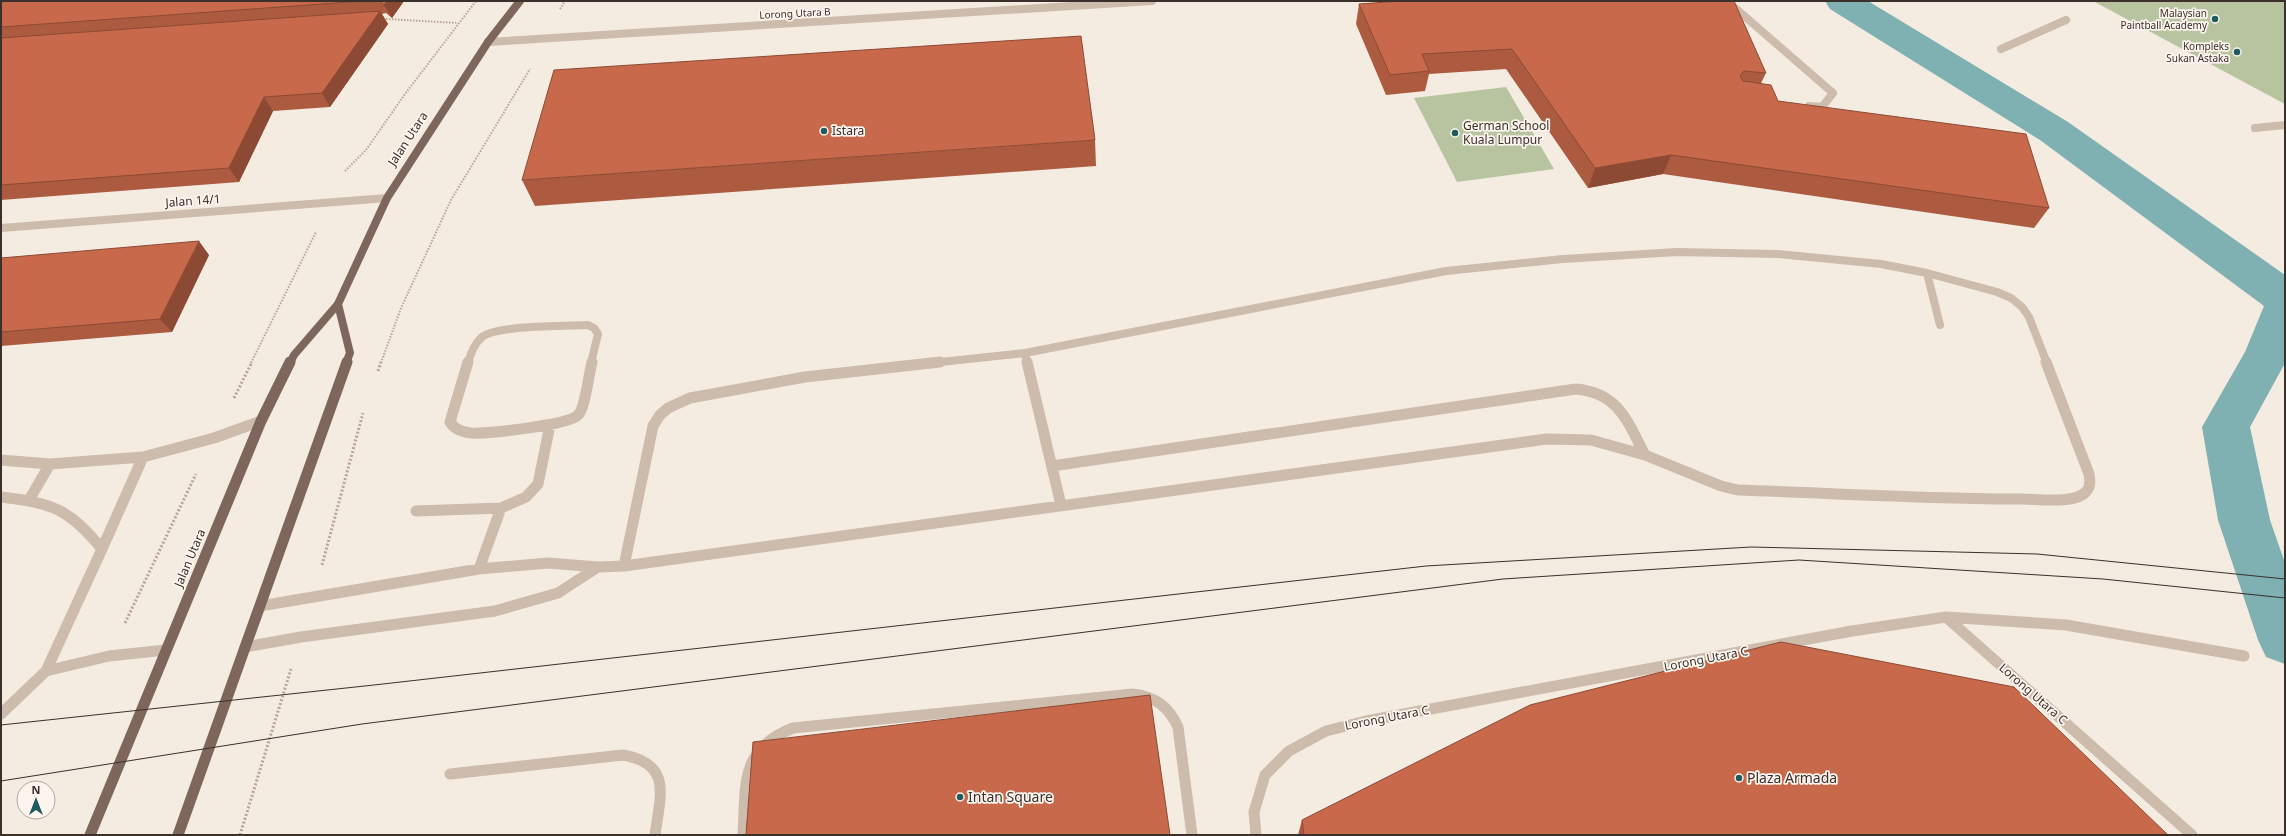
<svg xmlns="http://www.w3.org/2000/svg" width="2286" height="836" font-family="'Noto Sans',sans-serif">
<style>
.green{fill:#b8c4a0}
.lines{fill:none;stroke-linecap:round;stroke-linejoin:round}
.canal{fill:#7fb0b2;fill-rule:evenodd}
.path-far1{stroke:#b9a596;stroke-width:2;stroke-dasharray:1.5 1.5;stroke-linecap:butt}
.path{stroke:#b9a596;stroke-width:3;stroke-dasharray:2 2;stroke-linecap:butt}
.minor-far1{stroke:#cdbbac;stroke-width:8}
.minor{stroke:#cdbbac;stroke-width:11}
.major-far1{stroke:#7d675c;stroke-width:8}
.major{stroke:#7d675c;stroke-width:11}
.tram{stroke:#3b302b;stroke-width:1}
.wall{fill:#ac5a40}
.shaded-wall{fill:#8c4a34}
.building{fill:#c8694b;stroke:#8c4a34}
.poi-dot{fill:#1f5a5e;stroke:#fbf5ee;stroke-width:1.5}
.labels{text-anchor:middle;stroke-width:3.5;stroke-linejoin:round;paint-order:stroke}
.far-street-label{font-size:10px;fill:#3b302b;stroke:#fbf5ee}
.far-poi-label{font-size:10px;fill:#3b302b;stroke:#fbf5ee;text-anchor:end}
.poi-label{font-size:12px;fill:#3b302b;stroke:#fbf5ee;text-anchor:start}
.street-label{font-size:12px;fill:#3b302b;stroke:#fbf5ee}
.near-poi-label{font-size:14px;fill:#3b302b;stroke:#fbf5ee;text-anchor:start}
</style>
<rect width="100%" height="100%" fill="#f4ebe1"/>
<path class="green" d="M 2093,1 L 2285,1 L 2285,104 L 2283,103 Z
M 1506,87 L 1554,169 L 1457,182 L 1414,98 Z"/>
<g class="lines">
<path class="canal" d="M 1825,1 L 1868,1 L 2068,122 L 2285,275 L 2285,363 L 2250,427 L 2270,520 L 2285,563 L 2285,664 L 2266,657 L 2258,640 L 2218,520 L 2202,427 L 2245,352 L 2264,306 L 2040,140 L 1830,9 Z"/>
<path class="path-far1" d="M 560,9 L 565,1
M 386,19 L 458,23
M 345,171 L 366,150 L 405,94 L 476,1
M 251,363 L 316,232
M 381,363 L 401,308 L 451,200 L 530,69"/>
<path class="path" d="M 378,371 L 381,362
M 234,398 L 252,362
M 322,565 L 363,413
M 125,623 L 196,474
M 240,835 L 291,669"/>
<path class="minor-far1" d="M 1727,1 L 1833,93 L 1822,107 L 1809,106
M 488,42 L 1152,1
M 2001,49 L 2066,20
M 2255,128 L 2285,125
M 1,228 L 387,198
M 1927,273 L 1940,325
M 1025,353 L 1027,363
M 468,363 C 471,353 474,344 482,337 C 496,325 567,326 588,325 L 594,328 L 598,334 L 591,363
M 931,363 L 1025,353 L 1446,271 L 1563,259 L 1677,252 L 1777,254 L 1881,264 L 1927,273 L 1997,292 L 2011,298 L 2022,307 L 2029,317 L 2047,363"/>
<path class="minor" d="M 468,362 L 450,422 C 454,429 462,432 471,433 C 487,434 569,425 578,415 C 585,409 589,373 592,362
M 1027,362 L 1061,505
M 1,460 L 50,464 L 143,457 L 214,438 L 261,421
M 1052,466 L 1576,389 C 1619,393 1627,421 1645,455
M 1,497 C 53,503 69,509 102,549 L 46,671
M 29,500 L 50,464
M 416,511 L 501,508
M 102,549 L 143,457
M 624,566 L 653,426 L 660,415 L 668,408 L 690,398 L 805,377 L 940,362
M 624,566 L 1547,439 L 1591,440 L 1645,455 L 1721,486 L 1738,490 C 1832,493 1926,499 2020,499 C 2036,499 2066,503 2080,496 C 2090,491 2091,484 2089,474 L 2046,362
M 479,569 L 501,508 L 526,497 L 538,484 L 550,425
M 260,606 L 479,569 L 548,563 L 598,567 L 624,566
M 1946,617 L 2066,625 L 2244,656
M 245,647 L 301,637 L 495,611 L 558,593 L 598,567
M 1,714 L 46,671 L 109,656 L 166,650
M 450,774 L 623,755 C 673,764 660,796 655,835
M 743,835 C 746,785 739,749 793,728 L 1133,694 C 1156,697 1168,706 1178,727 L 1192,835
M 1256,835 L 1254,812 L 1265,775 L 1289,751 L 1326,731 L 1366,721 L 1852,631 L 1946,617 L 2192,835"/>
<path class="major-far1" d="M 338,304 L 350,353 L 346,363
M 290,363 L 294,355 L 338,304 L 387,198 L 488,42 L 520,1"/>
<path class="major" d="M 90,835 L 261,421 L 290,362
M 178,835 L 347,362"/>
<path class="tram" d="M 1,725 L 374,685 L 1426,566 L 1751,547 L 2037,554 L 2285,579
M 1,781 L 362,724 L 1503,579 L 1799,560 L 2103,579 L 2285,598"/>
</g>
<path class="wall" d="M 1,1 L 404,1 L 392,18 L 386,13 L 382,14 L 388,24 L 330,107 L 273,111 L 239,182 L 1,200 Z
M 1359,4 L 1766,73 L 1761,83 L 1778,101 L 2049,208 L 2034,228 L 1663,174 L 1588,188 L 1506,69 L 1429,74 L 1425,91 L 1386,95 L 1356,24 Z
M 1095,140 L 1096,166 L 535,206 L 522,180 Z
M 209,255 L 172,332 L 1,346 L 1,258 Z
M 1302,820 L 2168,835 L 1298,835 Z"/>
<path class="shaded-wall" d="M 387,1 L 404,1 L 392,18 L 384,5 Z
M 380,11 L 388,24 L 330,107 L 322,93 Z
M 264,97 L 273,111 L 239,182 L 229,168 Z
M 1671,155 L 1663,174 L 1588,188 L 1595,168 Z
M 199,241 L 209,255 L 172,332 L 160,319 Z"/>
<path class="building" d="M 1,1 L 364,1 L 1,27 Z
M 380,1 L 387,1 L 384,5 Z
M 1402,1 L 1734,1 L 1766,73 L 1744,71 L 1740,76 L 1743,81 L 1771,85 L 1778,101 L 2026,134 L 2049,208 L 1671,155 L 1595,168 L 1512,49 L 1422,54 L 1429,71 L 1390,75 L 1359,4 Z
M 380,11 L 322,93 L 264,97 L 229,168 L 1,185 L 1,38 Z
M 1081,36 L 1095,140 L 522,180 L 554,70 Z
M 199,241 L 160,319 L 1,332 L 1,258 Z
M 1781,642 L 2014,687 L 2168,835 L 1304,835 L 1302,820 L 1530,705 Z
M 1150,695 L 1170,835 L 746,835 L 753,742 Z"/>
<g class="poi-dot">
<circle cx="2215" cy="19" r="4"/>
<circle cx="2237" cy="52" r="4"/>
<circle cx="824" cy="131" r="4"/>
<circle cx="1455" cy="133" r="4"/>
<circle cx="1739" cy="778" r="4"/>
<circle cx="960" cy="797" r="4"/>
</g>
<g class="labels">
<g class="far-street-label">
<text transform="translate(795 13) rotate(-3)" y="4">Lorong Utara B</text>
</g>
<g class="far-poi-label">
<text x="2207" y="17">Malaysian<tspan x="2207" dy="12">Paintball Academy</tspan></text>
<text x="2229" y="50">Kompleks<tspan x="2229" dy="12">Sukan Astaka</tspan></text>
</g>
<g class="poi-label">
<text x="1463" y="130">German School<tspan x="1463" dy="14">Kuala Lumpur</tspan></text>
<text x="832" y="135">Istara</text>
</g>
<g class="street-label">
<text transform="translate(408 139) rotate(-57)" y="4">Jalan Utara</text>
<text transform="translate(193 201) rotate(-4)" y="4">Jalan 14/1</text>
<text transform="translate(190 558) rotate(-67)" y="4">Jalan Utara</text>
<text transform="translate(1706 659) rotate(-11)" y="4">Lorong Utara C</text>
<text transform="translate(2033 694) rotate(41)" y="4">Lorong Utara C</text>
<text transform="translate(1387 718) rotate(-11)" y="4">Lorong Utara C</text>
</g>
<g class="near-poi-label">
<text x="1747" y="783">Plaza Armada</text>
<text x="968" y="802">Intan Square</text>
</g>
</g>
<rect width="2286" height="836" fill="none" stroke="#3b302b" stroke-width="4"/>
<g transform="translate(36 800)"><circle r="19" fill="#fbf5ee" stroke="#aea6a0"/>
<path d="M0-3L7 15L0 10L-7 15Z" fill="#1f5a5e"/>
<text y="-6" font-size="11" font-weight="bold" text-anchor="middle" fill="#3b302b">N</text>
</g>
</svg>
